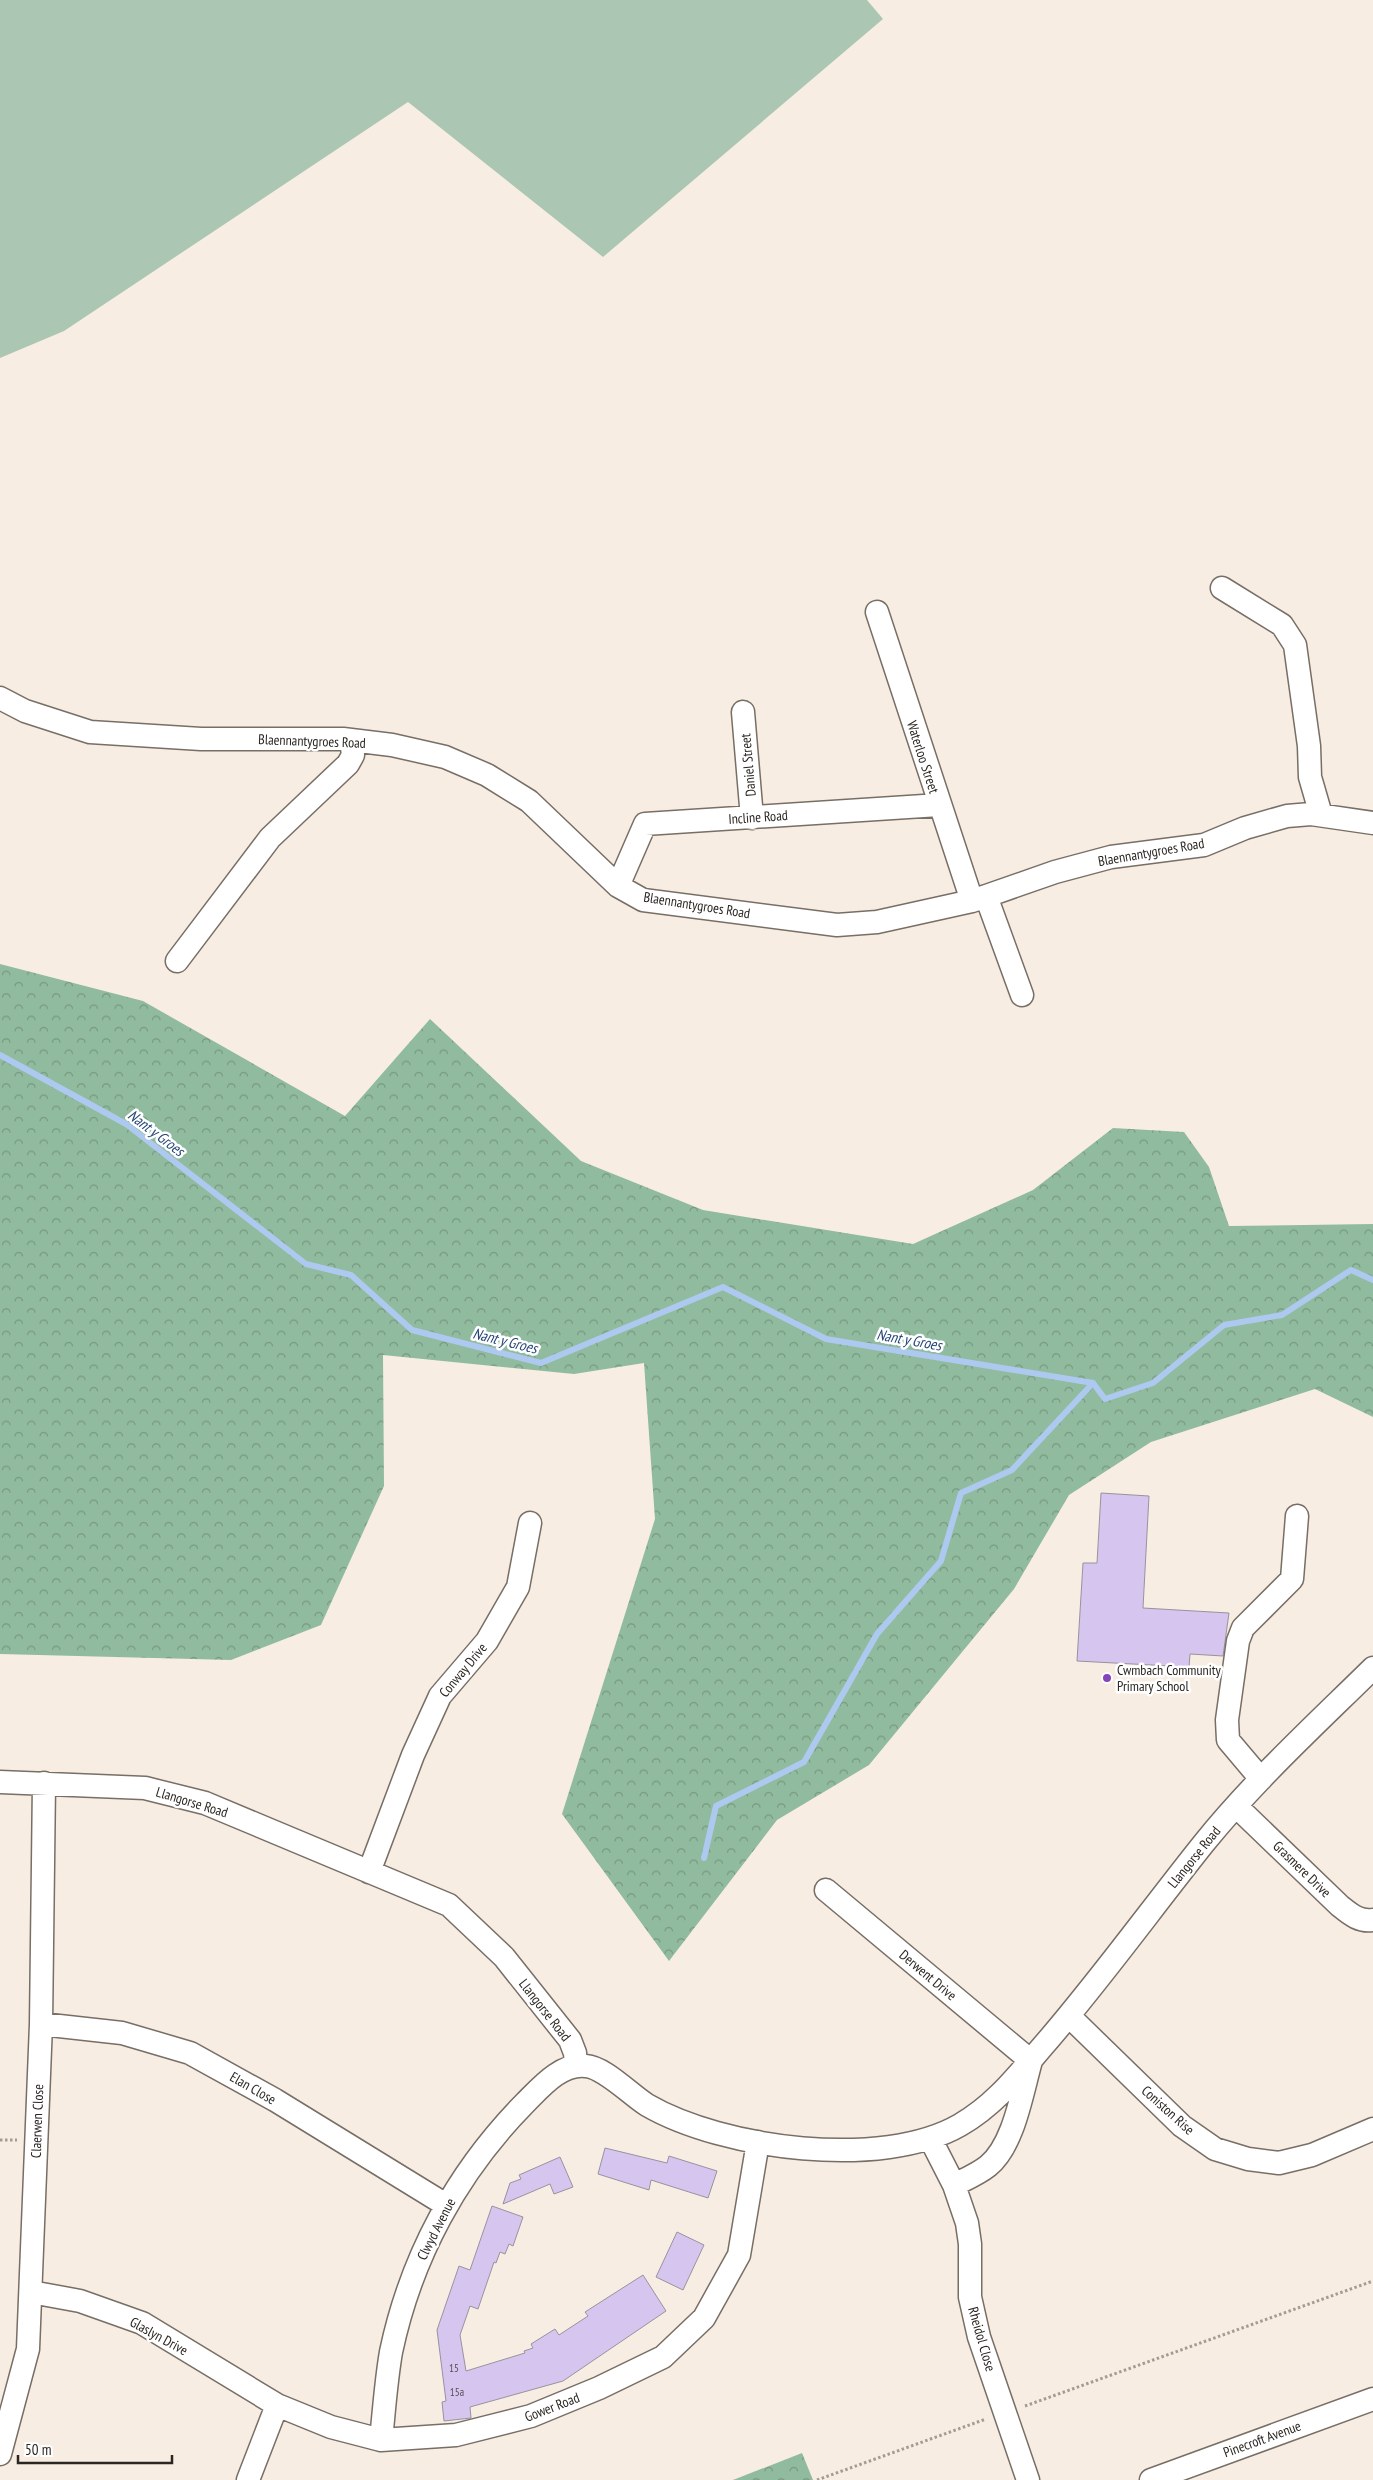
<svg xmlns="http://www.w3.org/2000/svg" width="1373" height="2480" font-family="'PT Sans Narrow',sans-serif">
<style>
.green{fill:#abc7b3}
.forest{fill:url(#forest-crowns)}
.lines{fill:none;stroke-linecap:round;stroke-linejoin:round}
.stream{stroke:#aec9ef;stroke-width:6}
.building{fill:#d6c5ef;stroke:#97939e}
.minor-casing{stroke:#776e65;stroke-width:25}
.path{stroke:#a39b94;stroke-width:3;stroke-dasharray:2.5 2.5;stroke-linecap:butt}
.minor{stroke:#fff;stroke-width:22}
.poi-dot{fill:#8544b9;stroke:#fff;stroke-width:2}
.labels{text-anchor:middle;stroke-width:5;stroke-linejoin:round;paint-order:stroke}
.number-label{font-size:11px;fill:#554e55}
.street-label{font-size:14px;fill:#2a2622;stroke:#fff}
.poi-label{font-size:14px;fill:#2a2622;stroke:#fff;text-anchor:start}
.water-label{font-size:15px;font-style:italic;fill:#264778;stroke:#fff}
</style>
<defs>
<pattern id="forest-crowns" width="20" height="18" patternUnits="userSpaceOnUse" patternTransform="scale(1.25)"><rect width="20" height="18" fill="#91bb9e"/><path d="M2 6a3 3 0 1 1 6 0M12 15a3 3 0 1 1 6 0" fill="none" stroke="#779880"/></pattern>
</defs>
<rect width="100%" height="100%" fill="#f8ede3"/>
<path class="green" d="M 0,0 L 867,0 L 883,19 L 603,257 L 408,102 L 64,331 L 0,358 Z"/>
<path class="forest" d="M 0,964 L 143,1001 L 345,1116 L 430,1019 L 581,1161 L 703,1210 L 913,1244 L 1033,1190 L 1113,1128 L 1184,1132 L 1209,1167 L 1229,1226 L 1373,1224 L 1373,1417 L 1315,1389 L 1151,1442 L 1069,1495 L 1014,1589 L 869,1765 L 777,1820 L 669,1961 L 562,1814 L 655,1519 L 644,1363 L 574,1374 L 383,1355 L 384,1486 L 321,1625 L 231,1660 L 0,1654 Z
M 802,2453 L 813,2480 L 733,2480 Z"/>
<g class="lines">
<path class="stream" d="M 0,1055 L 126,1124 L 306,1264 L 351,1275 L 412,1330 L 541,1363 L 723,1287 L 826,1339 L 1093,1383
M 704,1858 L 716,1806 L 804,1762 L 877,1634 L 941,1561 L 961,1493 L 1012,1470 L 1093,1383 L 1105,1399 L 1153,1383 L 1224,1325 L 1282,1315 L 1351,1270 L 1373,1280"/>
</g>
<path class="building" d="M 1101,1493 L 1149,1496 L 1143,1608 L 1229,1613 L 1223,1656 L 1190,1654 L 1189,1667 L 1077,1661 L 1083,1563 L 1097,1563 Z
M 605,2148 L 667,2163 L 669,2156 L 717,2171 L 708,2198 L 651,2180 L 649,2190 L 598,2174 Z
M 560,2157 L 573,2187 L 554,2194 L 550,2184 L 503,2204 L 510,2183 L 521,2179 L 519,2175 Z
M 492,2206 L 523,2217 L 513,2246 L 509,2244 L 505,2254 L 500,2252 L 496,2263 L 494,2262 L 478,2309 L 470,2306 L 460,2335 L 466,2371 L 525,2353 L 524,2351 L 533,2348 L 531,2344 L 555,2329 L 559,2335 L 588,2316 L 585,2312 L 643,2275 L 666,2311 L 563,2381 L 470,2407 L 471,2418 L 444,2421 L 442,2402 L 446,2401 L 437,2330 L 459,2266 L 470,2270 Z
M 677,2232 L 704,2245 L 683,2290 L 656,2277 Z"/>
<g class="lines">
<g class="minor-casing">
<path id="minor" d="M 1222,588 L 1282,625 L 1295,645 L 1309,746 L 1310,777 L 1321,815
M 877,612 L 972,901
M 0,698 L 25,711 L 90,732 L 201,739 L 343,739 L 392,745 L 445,757 L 487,775 L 529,801 L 618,886 L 643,900 L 837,925 L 877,922 L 972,901 L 1055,872 L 1111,857 L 1204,845 L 1245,828 L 1287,816 L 1311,814 L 1373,823
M 743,712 L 752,818
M 618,886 L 645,824 L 939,805
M 986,896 L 1022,995
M 177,961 L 270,838 L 348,764 L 353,755 L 351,740
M 1261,1779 L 1228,1740 L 1227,1720 L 1238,1641 L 1243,1628 L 1292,1579 L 1297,1516
M 0,1782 L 145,1788 L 205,1803 L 449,1905 L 504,1957 L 570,2040 L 575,2053 L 576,2066
M 1236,1806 L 1340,1906 C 1350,1914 1359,1922 1373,1920
M 369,1872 L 413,1755 L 440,1696 L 487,1641 L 518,1587 L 530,1523
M 826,1890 L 1031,2061 C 1022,2092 1014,2145 988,2166 C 978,2174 966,2179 954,2185
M 1069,2016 L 1182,2126 L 1215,2149 L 1248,2159 L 1279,2163 L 1312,2155 L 1373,2129
M 41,2024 L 122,2033 L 190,2053 L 275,2100 L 446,2205
M 931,2140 L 954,2185 L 967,2223 L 970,2244 L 970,2297 L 979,2337 L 1028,2480
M 31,2292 L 80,2301 L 142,2323 L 277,2405
M 381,2440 C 384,2411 386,2381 391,2352 C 411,2257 457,2172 525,2103 C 541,2087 561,2063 586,2066 C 604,2067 631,2095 647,2105 C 723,2149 882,2170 960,2125 C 997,2104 1021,2071 1049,2039 C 1103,1976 1152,1908 1204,1843 C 1255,1780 1315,1725 1373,1668
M 0,2454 L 28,2349 L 41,2024 L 44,1783
M 248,2480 L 277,2405 L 331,2427 L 381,2440 L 456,2435 L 531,2416 L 599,2388 L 663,2357 L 704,2318 L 739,2255 L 758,2142
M 1151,2480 L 1373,2399"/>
</g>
<path class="path" d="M 0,2140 L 17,2140
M 1025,2406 L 1373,2281
M 817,2480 L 986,2419"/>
<use href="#minor" class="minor"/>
</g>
<circle class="poi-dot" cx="1107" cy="1678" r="5"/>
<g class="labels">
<g class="number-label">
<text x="454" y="2372">15</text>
<text x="457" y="2396">15a</text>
</g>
<g class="street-label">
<text transform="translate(312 741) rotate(2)" y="5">Blaennantygroes Road</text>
<text transform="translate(923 757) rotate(72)" y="5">Waterloo Street</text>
<text transform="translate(748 765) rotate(-95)" y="5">Daniel Street</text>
<text transform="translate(758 817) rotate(-4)" y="5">Incline Road</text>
<text transform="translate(1151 852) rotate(-10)" y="5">Blaennantygroes Road</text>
<text transform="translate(697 905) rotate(9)" y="5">Blaennantygroes Road</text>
<text transform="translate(463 1670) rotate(-50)" y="5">Conway Drive</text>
<text transform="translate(192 1802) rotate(17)" y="5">Llangorse Road</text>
<text transform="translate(1194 1857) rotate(-51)" y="5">Llangorse Road</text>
<text transform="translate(1302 1869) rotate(44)" y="5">Grasmere Drive</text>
<text transform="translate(928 1975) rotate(40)" y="5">Derwent Drive</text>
<text transform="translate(545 2010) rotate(52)" y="5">Llangorse Road</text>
<text transform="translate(253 2088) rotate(30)" y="5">Elan Close</text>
<text transform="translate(1168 2110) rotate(42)" y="5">Coniston Rise</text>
<text transform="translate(37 2121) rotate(-88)" y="5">Claerwen Close</text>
<text transform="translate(436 2229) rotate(-63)" y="5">Clwyd Avenue</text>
<text transform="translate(159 2336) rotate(29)" y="5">Glaslyn Drive</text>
<text transform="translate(982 2339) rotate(74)" y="5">Rheidol Close</text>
<text transform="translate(552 2407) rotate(-21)" y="5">Gower Road</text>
<text transform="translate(1262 2439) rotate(-20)" y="5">Pinecroft Avenue</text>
</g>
<g class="poi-label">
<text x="1117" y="1675">Cwmbach Community<tspan x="1117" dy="16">Primary School</tspan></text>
</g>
<g class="water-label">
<text transform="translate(156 1133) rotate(37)" y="5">Nant y Groes</text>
<text transform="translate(909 1340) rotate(10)" y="5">Nant y Groes</text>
<text transform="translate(505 1341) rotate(14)" y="5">Nant y Groes</text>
</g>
</g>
<path d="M18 2455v8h154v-8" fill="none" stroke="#2a2622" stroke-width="2.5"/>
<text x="25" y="2455" font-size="15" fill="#2a2622" stroke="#ffffff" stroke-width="4" paint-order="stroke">50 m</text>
</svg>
